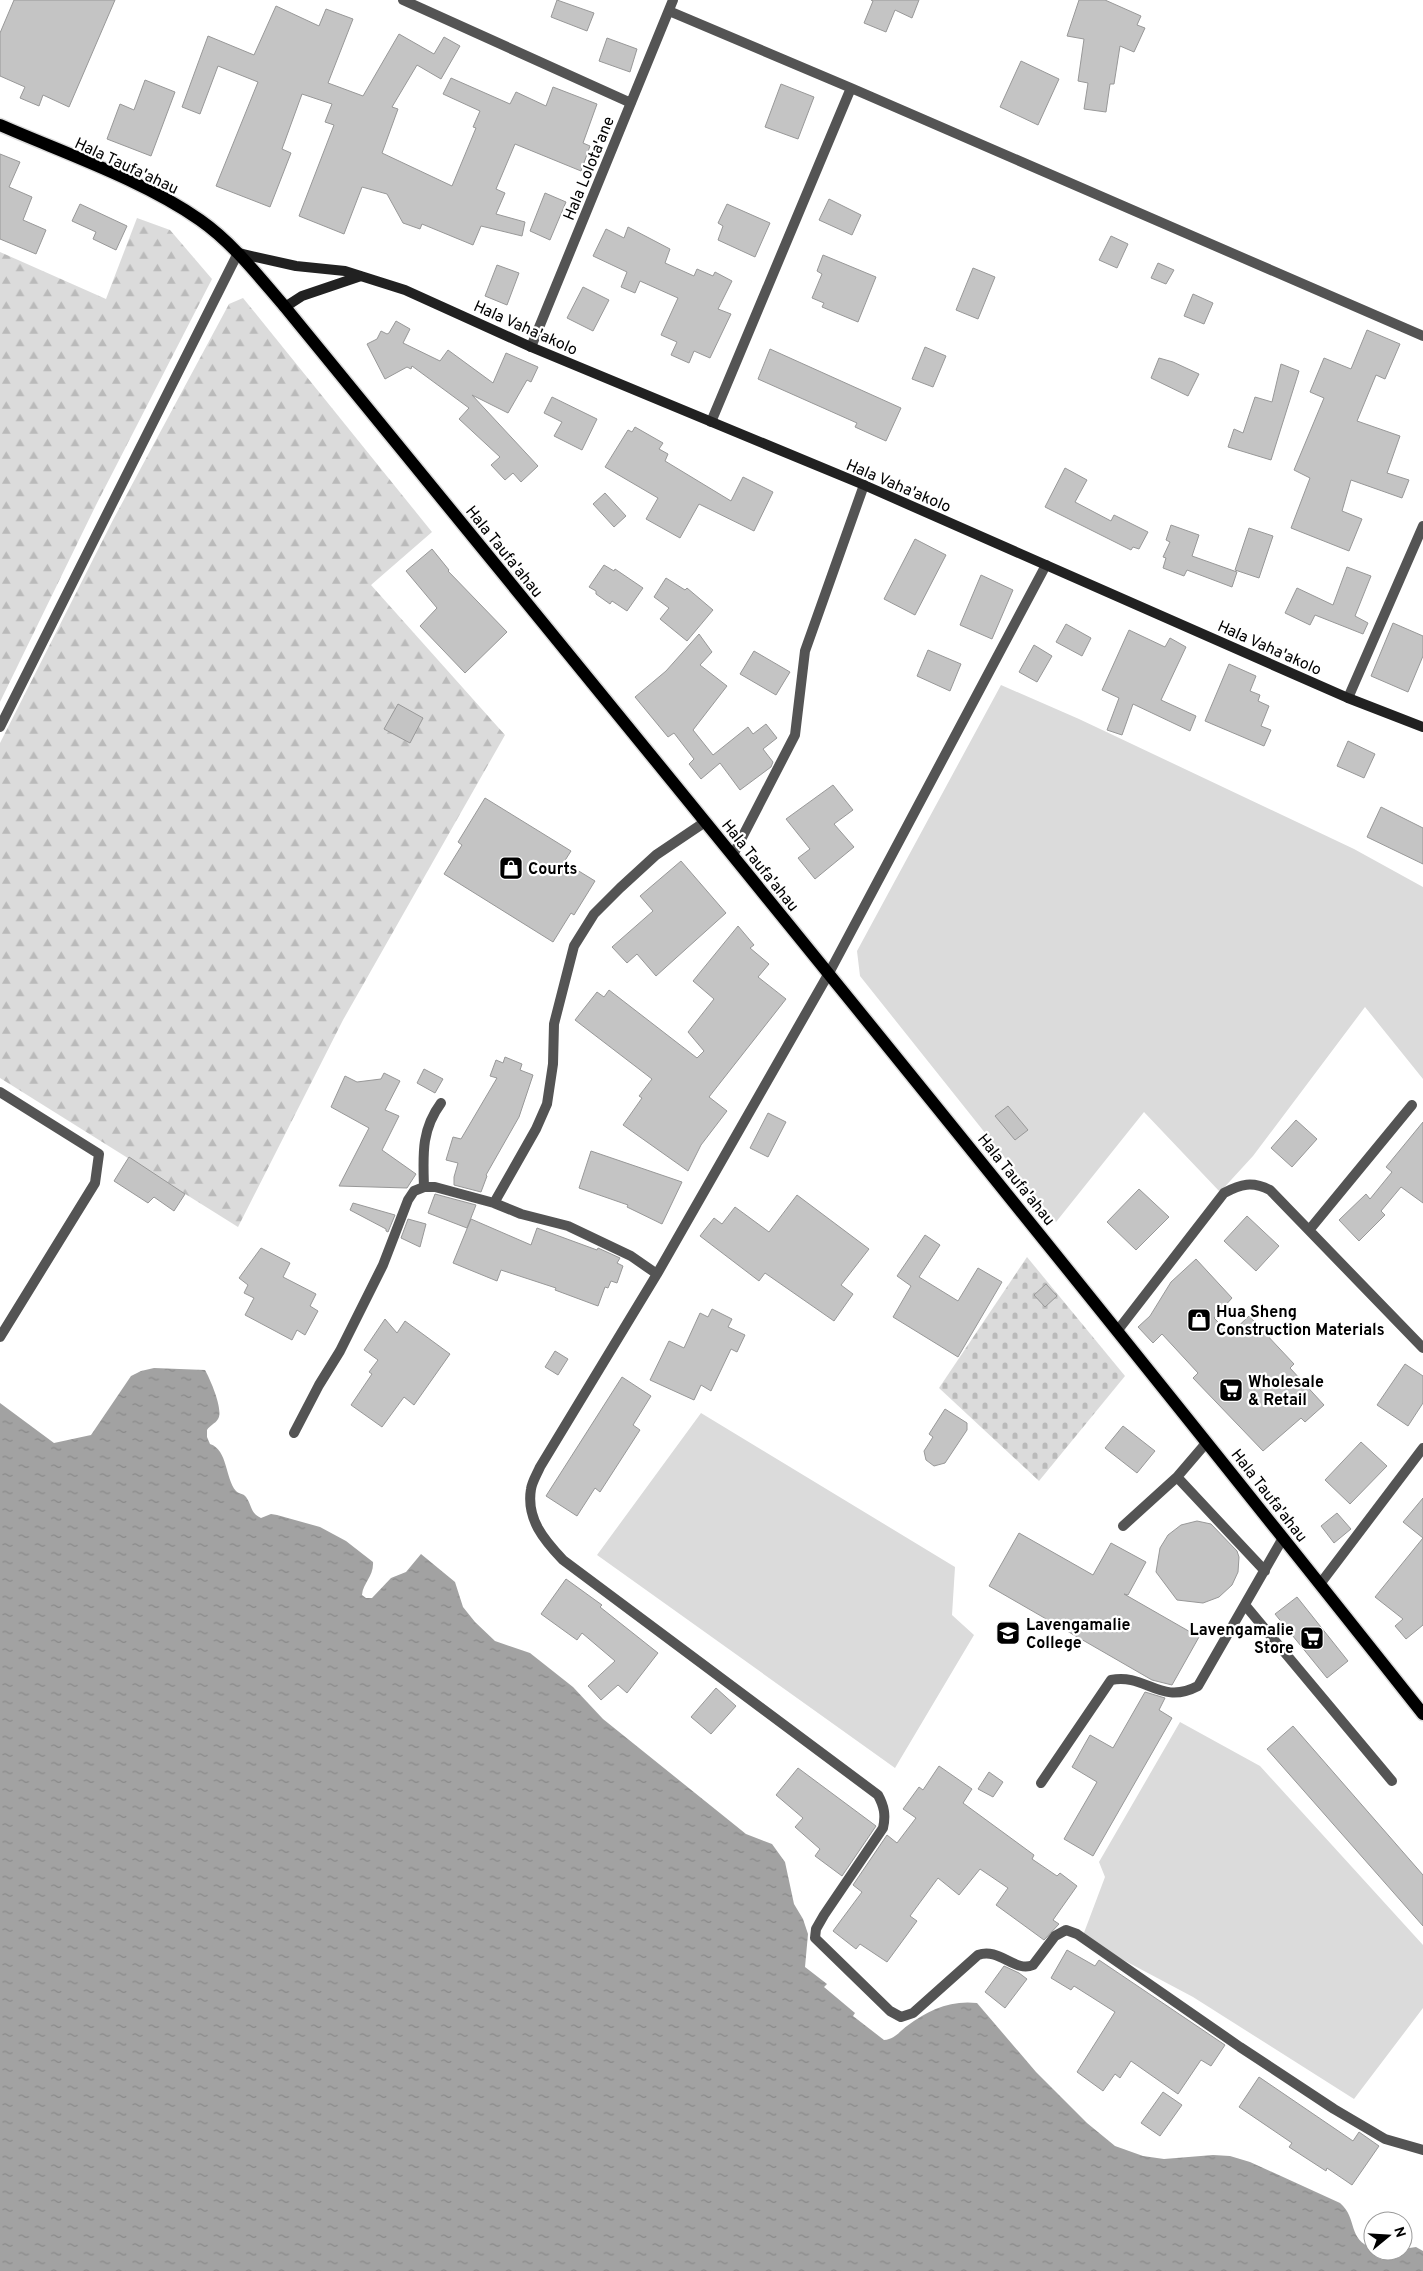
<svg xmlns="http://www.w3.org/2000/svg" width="1423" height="2271" font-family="Overpass,sans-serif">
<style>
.grass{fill:#dbdbdb}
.forest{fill:url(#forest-firs)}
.cemetery{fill:url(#cemetery-stones)}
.water{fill:url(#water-ripples)}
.building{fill:#c4c4c4;stroke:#989898}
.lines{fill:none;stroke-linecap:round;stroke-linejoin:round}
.primary-casing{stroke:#dbdbdb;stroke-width:15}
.lane{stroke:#545454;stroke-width:10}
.street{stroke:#545454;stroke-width:10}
.secondary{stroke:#212121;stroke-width:10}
.primary{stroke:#000;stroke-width:12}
.labels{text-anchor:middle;stroke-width:4.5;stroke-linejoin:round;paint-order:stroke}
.street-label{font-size:16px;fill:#000;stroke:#fff}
.poi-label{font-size:16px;font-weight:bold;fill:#000;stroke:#fff;text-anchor:start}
</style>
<defs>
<pattern id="forest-firs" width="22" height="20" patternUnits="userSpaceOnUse" patternTransform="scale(1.25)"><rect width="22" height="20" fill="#dbdbdb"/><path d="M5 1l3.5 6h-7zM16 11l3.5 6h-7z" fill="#bababa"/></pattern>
<pattern id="cemetery-stones" width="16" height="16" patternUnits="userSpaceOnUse" patternTransform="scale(1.25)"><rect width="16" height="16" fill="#dbdbdb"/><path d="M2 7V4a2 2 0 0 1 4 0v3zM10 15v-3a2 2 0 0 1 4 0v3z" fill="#bababa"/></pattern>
<pattern id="water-ripples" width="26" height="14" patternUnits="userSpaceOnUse" patternTransform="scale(1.25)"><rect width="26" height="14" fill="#a2a2a2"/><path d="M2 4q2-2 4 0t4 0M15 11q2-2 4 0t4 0" fill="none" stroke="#8a8a8a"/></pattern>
</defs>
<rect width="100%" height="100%" fill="#fff"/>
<path class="grass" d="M 1001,685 L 1079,719 L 1354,849 L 1423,887 L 1423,1079 L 1365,1007 L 1253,1156 L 1220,1192 L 1144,1112 L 1056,1222 L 860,976 L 857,951 Z
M 701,1413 L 955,1567 L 952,1615 L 974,1635 L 895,1768 L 597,1555 Z
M 1180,1722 L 1260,1766 L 1423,1945 L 1423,2008 L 1354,2099 L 1193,1997 L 1082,1938 L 1105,1877 L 1099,1862 Z"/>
<path class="forest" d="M 137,218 L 170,230 L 212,279 L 96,505 L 0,702 L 0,252 L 106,299 Z
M 243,298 L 432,532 L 371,585 L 505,735 L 343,1020 L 238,1227 L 0,1078 L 0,743 L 113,520 L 229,304 Z"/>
<path class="cemetery" d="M 1027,1257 L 1125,1376 L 1039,1481 L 939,1388 Z"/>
<path class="water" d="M 154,1368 L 205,1370 C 210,1379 224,1410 218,1419 C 215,1424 210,1425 207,1430 L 207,1437 L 210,1444 C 228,1450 225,1478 236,1491 C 239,1494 243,1493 246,1497 C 252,1505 250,1513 261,1518 L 271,1514 L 277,1515 L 320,1527 L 346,1541 L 373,1562 C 374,1576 363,1583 362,1595 L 366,1598 L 372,1598 L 391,1578 L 406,1572 L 421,1554 L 455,1582 L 463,1607 L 475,1622 L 495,1641 L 530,1653 L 573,1687 L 603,1719 L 746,1834 L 772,1844 L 785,1862 L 794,1904 L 803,1919 L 808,1934 L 805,1967 L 827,1984 L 824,1987 L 855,2013 L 853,2016 L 884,2040 C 895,2039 899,2032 907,2026 C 928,2010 950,2000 977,2003 L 1036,2072 L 1087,2123 L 1115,2146 L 1143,2156 L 1164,2159 L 1213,2155 L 1230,2156 L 1250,2162 L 1340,2203 C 1358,2218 1347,2240 1373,2248 L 1373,2251 L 1403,2251 L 1403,2249 L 1416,2247 L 1423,2251 L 1423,2271 L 0,2271 L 0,1403 L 54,1443 L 91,1435 L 131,1376 L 141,1371 Z"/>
<path class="building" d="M 14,0 L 115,0 L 69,107 L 43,95 L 39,106 L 20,98 L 25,87 L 0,76 L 0,33 Z
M 557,0 L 594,13 L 587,31 L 551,17 Z
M 871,0 L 919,0 L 912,18 L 895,10 L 886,32 L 864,23 L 873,1 Z
M 1079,0 L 1105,0 L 1141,16 L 1137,25 L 1145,28 L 1134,52 L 1120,46 L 1114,84 L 1110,84 L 1106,112 L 1084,109 L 1088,83 L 1078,81 L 1084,39 L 1067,36 Z
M 276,6 L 319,26 L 326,9 L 353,19 L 328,83 L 363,96 L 399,34 L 434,54 L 444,37 L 460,46 L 441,79 L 417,65 L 392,107 L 398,109 L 382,153 L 452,186 L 476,128 L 473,127 L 480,111 L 443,94 L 451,78 L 510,104 L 516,92 L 546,106 L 553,87 L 597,104 L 583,143 L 590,146 L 581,171 L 515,144 L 496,189 L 505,193 L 496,214 L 525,222 L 522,236 L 481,226 L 473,245 L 422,224 L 420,229 L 403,223 L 387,194 L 362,187 L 344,234 L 299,216 L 334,125 L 325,122 L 332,104 L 302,94 L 282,149 L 291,153 L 270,207 L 216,186 L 258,82 L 218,66 L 200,114 L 182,107 L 208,36 L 254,55 Z
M 607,38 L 637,49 L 630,72 L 599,61 Z
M 1021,61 L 1059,79 L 1038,125 L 1000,107 Z
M 145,80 L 175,92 L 151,156 L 107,139 L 120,104 L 134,110 Z
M 781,84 L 814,97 L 798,139 L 765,127 Z
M 0,154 L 20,162 L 9,187 L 32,197 L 23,220 L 46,230 L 36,254 L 0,239 Z
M 545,193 L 566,202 L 550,240 L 530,231 Z
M 829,199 L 861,215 L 852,235 L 819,220 Z
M 80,204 L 127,226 L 116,250 L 93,239 L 96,232 L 72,221 Z
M 727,204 L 770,223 L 755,257 L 718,240 L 723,226 L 718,223 Z
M 628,227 L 670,249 L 665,263 L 694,276 L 697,269 L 713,276 L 715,272 L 732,281 L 718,309 L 731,314 L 710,358 L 694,351 L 689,363 L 671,355 L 677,342 L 661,335 L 678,298 L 640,281 L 635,293 L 621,287 L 627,272 L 593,256 L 606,229 L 624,238 Z
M 1111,236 L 1128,244 L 1117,268 L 1099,260 Z
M 823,255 L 876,277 L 858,322 L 822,307 L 824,303 L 812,298 L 822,274 L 817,271 Z
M 1158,263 L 1174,270 L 1166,284 L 1151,278 Z
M 497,265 L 519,273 L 507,305 L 485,296 Z
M 973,268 L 995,277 L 978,319 L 956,310 Z
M 583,287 L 609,300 L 593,331 L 567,318 Z
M 1193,294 L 1213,303 L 1204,324 L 1184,316 Z
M 396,321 L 410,329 L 403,343 L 440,361 L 448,350 L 493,383 L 506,353 L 538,367 L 531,382 L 527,380 L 508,413 L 472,395 L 538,466 L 521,482 L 513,473 L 505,480 L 491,465 L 500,457 L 459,419 L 469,408 L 412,366 L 411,369 L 407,367 L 385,379 L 367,344 L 377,339 L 381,331 L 387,334 L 389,333 Z
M 1367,330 L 1400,344 L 1385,379 L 1376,375 L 1357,421 L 1400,436 L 1387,473 L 1409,480 L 1402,498 L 1351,480 L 1342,511 L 1362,519 L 1349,551 L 1291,528 L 1310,478 L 1294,470 L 1324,398 L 1310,392 L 1324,358 L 1351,369 Z
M 925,347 L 946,356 L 933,387 L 912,379 Z
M 770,349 L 901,408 L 886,441 L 855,427 L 857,423 L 758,379 Z
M 1159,358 L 1173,362 L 1199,374 L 1188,396 L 1151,378 Z
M 1281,364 L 1299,371 L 1271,460 L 1228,447 L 1234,429 L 1243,433 L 1255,397 L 1272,402 Z
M 552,397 L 597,419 L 582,450 L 554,436 L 562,422 L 544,413 Z
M 635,427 L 663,443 L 659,449 L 668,454 L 665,461 L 731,501 L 743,477 L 773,492 L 754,531 L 699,504 L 680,538 L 646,519 L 658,498 L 605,467 L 628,430 L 632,432 Z
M 1065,468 L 1087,480 L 1075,502 L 1111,521 L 1114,515 L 1148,532 L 1139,549 L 1133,547 L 1131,550 L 1045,507 Z
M 605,493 L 626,516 L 614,527 L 593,504 Z
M 1171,525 L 1199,535 L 1192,556 L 1237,572 L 1232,587 L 1187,570 L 1184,576 L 1163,568 L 1166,558 L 1163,557 L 1170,542 L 1166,540 Z
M 1249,528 L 1273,536 L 1259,578 L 1235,570 Z
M 915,539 L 946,555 L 915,615 L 884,599 Z
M 432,549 L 449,570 L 448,571 L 507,632 L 465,673 L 420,626 L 437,608 L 406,571 Z
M 604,565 L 614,571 L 615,569 L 643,588 L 627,611 L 612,601 L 610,604 L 596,594 L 596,591 L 589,587 Z
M 1347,567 L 1371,576 L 1355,616 L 1368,623 L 1363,634 L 1315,615 L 1310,625 L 1285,613 L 1297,588 L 1333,605 Z
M 981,575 L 1013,590 L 992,639 L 960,625 Z
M 666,578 L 685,590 L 687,588 L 713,610 L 687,641 L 660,619 L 669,608 L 654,597 Z
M 1393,623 L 1423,636 L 1423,656 L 1408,692 L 1371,676 Z
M 1066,624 L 1091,638 L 1082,656 L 1056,642 Z
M 1129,630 L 1165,647 L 1170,638 L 1186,647 L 1161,700 L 1196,716 L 1190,731 L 1133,704 L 1122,735 L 1107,730 L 1119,698 L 1102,690 Z
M 699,634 L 712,652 L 700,665 L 727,686 L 693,730 L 713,755 L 748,727 L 753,734 L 766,724 L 777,738 L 763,749 L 773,762 L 771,767 L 740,790 L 720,763 L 701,779 L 689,764 L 694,759 L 674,733 L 668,737 L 635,697 L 666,671 Z
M 1034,645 L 1052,656 L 1037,682 L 1019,672 Z
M 928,650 L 961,664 L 950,691 L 917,676 Z
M 754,651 L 790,672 L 776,695 L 740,674 Z
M 1229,664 L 1256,676 L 1250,691 L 1260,695 L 1258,701 L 1269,706 L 1261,726 L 1271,730 L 1264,746 L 1205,721 Z
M 398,704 L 423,718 L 410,743 L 384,729 Z
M 1348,741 L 1375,754 L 1364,778 L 1337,766 Z
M 833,785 L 853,810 L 834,824 L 854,847 L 815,879 L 798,858 L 810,849 L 786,819 Z
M 485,798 L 571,851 L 564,862 L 595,881 L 574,915 L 571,913 L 553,942 L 444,874 L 462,845 L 458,842 Z
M 1381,807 L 1423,828 L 1423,864 L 1367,837 Z
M 681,861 L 726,913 L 656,976 L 637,954 L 627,963 L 612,947 L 653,911 L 640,896 Z
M 738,926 L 754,945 L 750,948 L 769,964 L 758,977 L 786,999 L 709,1097 L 727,1111 L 701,1145 L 688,1171 L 623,1125 L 642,1098 L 639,1096 L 652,1079 L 575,1020 L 597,992 L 604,997 L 609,990 L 697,1058 L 704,1051 L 688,1032 L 714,999 L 693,981 Z
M 505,1057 L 522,1064 L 520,1070 L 533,1075 L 519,1117 L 486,1175 L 487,1176 L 481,1192 L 454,1185 L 454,1177 L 458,1163 L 446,1160 L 453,1137 L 461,1139 L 497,1078 L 490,1076 L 496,1060 L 503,1063 Z
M 424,1069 L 443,1079 L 435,1093 L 417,1083 Z
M 384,1073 L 400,1081 L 385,1110 L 399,1116 L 382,1150 L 416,1174 L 407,1188 L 339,1186 L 369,1128 L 331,1107 L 345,1076 L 357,1082 L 381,1079 Z
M 1008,1106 L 1028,1130 L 1015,1140 L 995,1116 Z
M 768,1113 L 786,1122 L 768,1157 L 750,1148 Z
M 1296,1120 L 1317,1139 L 1292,1167 L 1271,1148 Z
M 1423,1122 L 1423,1203 L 1401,1187 L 1381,1211 L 1385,1215 L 1359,1241 L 1339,1220 L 1366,1194 L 1370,1199 L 1392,1172 L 1386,1167 Z
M 591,1151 L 682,1182 L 662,1224 L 627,1207 L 628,1205 L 579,1188 Z
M 129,1157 L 185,1194 L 174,1211 L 154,1197 L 148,1203 L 114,1181 Z
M 1139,1189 L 1169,1217 L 1136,1250 L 1107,1222 Z
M 435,1194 L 476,1205 L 467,1228 L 428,1213 Z
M 797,1195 L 869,1249 L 841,1285 L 853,1294 L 834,1321 L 765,1273 L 759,1281 L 700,1236 L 714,1218 L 722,1224 L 735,1207 L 769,1232 Z
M 353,1203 L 395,1215 L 388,1232 L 386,1231 L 386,1229 L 350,1210 Z
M 1247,1216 L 1279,1246 L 1256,1271 L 1224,1241 Z
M 408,1219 L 426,1224 L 420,1247 L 401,1238 Z
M 471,1219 L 531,1245 L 537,1228 L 597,1250 L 598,1248 L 620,1258 L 617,1263 L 623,1266 L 617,1283 L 611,1281 L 608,1288 L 605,1287 L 598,1306 L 555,1290 L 556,1288 L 501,1270 L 497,1281 L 453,1263 Z
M 925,1235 L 940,1245 L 919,1277 L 958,1301 L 978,1268 L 1002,1282 L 958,1357 L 893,1317 L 911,1286 L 897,1276 Z
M 261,1248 L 290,1263 L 283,1277 L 316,1294 L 310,1306 L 318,1311 L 305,1335 L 297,1330 L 292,1340 L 245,1315 L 254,1298 L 244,1293 L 248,1285 L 239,1278 Z
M 1196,1259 L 1232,1298 L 1214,1318 L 1230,1334 L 1249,1316 L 1294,1364 L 1290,1368 L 1324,1405 L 1305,1422 L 1301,1418 L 1263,1451 L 1193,1378 L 1198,1373 L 1162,1334 L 1153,1343 L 1138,1327 L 1150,1316 L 1171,1282 Z
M 1046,1284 L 1057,1296 L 1045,1307 L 1034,1295 Z
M 712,1309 L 732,1319 L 728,1327 L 745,1335 L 737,1352 L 731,1349 L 711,1391 L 701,1385 L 694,1400 L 650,1380 L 669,1341 L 684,1348 L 700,1313 L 708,1317 Z
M 385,1319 L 397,1333 L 405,1321 L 450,1354 L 414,1405 L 404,1397 L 382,1427 L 351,1405 L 372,1374 L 369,1372 L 378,1360 L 364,1350 Z
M 555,1351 L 568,1359 L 558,1375 L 545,1367 Z
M 1405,1364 L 1423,1376 L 1423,1403 L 1408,1426 L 1377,1405 Z
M 622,1377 L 651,1396 L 633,1425 L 640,1430 L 600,1492 L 595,1488 L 577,1516 L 546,1496 Z
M 945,1409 L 967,1423 L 967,1430 L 945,1463 L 934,1466 L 926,1460 L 924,1451 L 933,1437 L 929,1434 Z
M 1123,1426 L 1155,1451 L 1137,1473 L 1105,1448 Z
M 1361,1442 L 1387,1466 L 1350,1504 L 1325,1480 Z
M 1423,1498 L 1423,1625 L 1406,1639 L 1395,1626 L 1403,1619 L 1375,1597 L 1423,1538 L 1403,1522 Z
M 1337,1513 L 1351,1529 L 1334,1543 L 1321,1526 Z
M 1197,1521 L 1211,1524 L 1237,1551 L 1239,1557 L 1238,1572 L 1232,1585 L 1219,1597 L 1203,1603 L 1177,1600 L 1156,1572 L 1160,1548 L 1168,1535 L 1181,1525 Z
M 1019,1533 L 1093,1575 L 1111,1543 L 1146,1562 L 1128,1595 L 1124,1594 L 1199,1637 L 1172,1685 L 1152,1680 L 989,1586 Z
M 566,1579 L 602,1605 L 600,1607 L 658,1653 L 627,1693 L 618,1685 L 601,1700 L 588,1686 L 615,1661 L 582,1633 L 577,1640 L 541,1614 Z
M 1297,1597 L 1348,1661 L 1327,1678 L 1275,1614 Z
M 716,1688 L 736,1706 L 711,1734 L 691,1717 Z
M 1145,1692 L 1165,1698 L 1159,1710 L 1172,1718 L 1093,1856 L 1064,1839 L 1097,1782 L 1072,1767 L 1090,1735 L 1113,1748 Z
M 1293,1726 L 1423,1875 L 1423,1926 L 1267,1749 Z
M 939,1766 L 972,1789 L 963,1803 L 1034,1855 L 1032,1859 L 1057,1876 L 1060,1873 L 1077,1886 L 1053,1920 L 1059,1924 L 1044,1940 L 996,1905 L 1008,1888 L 980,1869 L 959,1895 L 938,1878 L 910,1916 L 917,1921 L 887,1962 L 860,1944 L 856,1949 L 833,1931 L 862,1892 L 853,1885 L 887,1835 L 897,1843 L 916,1818 L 903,1809 L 919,1787 L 923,1790 Z
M 798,1768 L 876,1826 L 842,1876 L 815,1856 L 820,1849 L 795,1827 L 803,1818 L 776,1795 Z
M 989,1772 L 1003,1782 L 993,1797 L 978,1789 Z
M 1067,1950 L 1095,1966 L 1099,1960 L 1225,2045 L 1211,2066 L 1201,2060 L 1178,2094 L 1131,2061 L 1120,2078 L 1115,2074 L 1103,2091 L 1077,2072 L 1115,2012 L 1074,1986 L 1071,1990 L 1051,1978 Z
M 1004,1966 L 1019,1973 L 1027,1979 L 1005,2008 L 985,1992 Z
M 1259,2077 L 1353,2141 L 1359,2132 L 1379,2146 L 1352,2185 L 1327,2168 L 1326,2171 L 1289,2147 L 1292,2143 L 1239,2107 Z
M 1163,2092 L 1182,2105 L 1160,2136 L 1141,2123 Z"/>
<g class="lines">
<g class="primary-casing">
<path id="primary" d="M 0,125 C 64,153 143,180 200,220 C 233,243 259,277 285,307 C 667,774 1048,1241 1423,1714"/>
</g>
<path class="lane" d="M 0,727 L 238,253
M 0,1092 L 99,1154 L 95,1183 L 0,1337
M 1177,1477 L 1265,1571
M 1123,1526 L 1177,1477 L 1207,1442
M 1245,1605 L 1392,1781
M 1041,1783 L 1111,1680 C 1146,1673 1160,1706 1198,1686 L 1283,1538"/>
<path class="street" d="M 403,0 L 631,103
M 669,11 L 851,88 L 1423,336
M 531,347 L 673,0
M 711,422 L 851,88
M 1046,565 L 829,973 L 657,1274 L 540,1467 C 537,1474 532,1482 531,1489 C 526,1519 544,1540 563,1560 L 878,1795 C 884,1806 886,1815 883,1828 L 824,1915 L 816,1929 L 815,1938 L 890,2011 L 901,2017 L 913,2013 L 978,1955 C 999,1947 1015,1973 1033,1965 L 1055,1936 L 1066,1930 L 1077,1934 L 1240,2047 L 1334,2109 L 1385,2139 L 1423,2150
M 1348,698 L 1423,526
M 733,855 L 795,735 L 805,651 L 864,485
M 424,1187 C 423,1155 421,1130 441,1103
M 494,1203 L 536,1129 L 547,1104 L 553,1064 L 554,1024 L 574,946 L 594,914 L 620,888 L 656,855 L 705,822
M 1310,1229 L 1412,1105
M 1118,1330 L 1224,1193 C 1241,1184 1252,1181 1270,1190 L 1423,1348
M 294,1433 L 319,1385 L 340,1351 L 383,1265 L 408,1200 L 414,1191 L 424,1187 L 435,1187 L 494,1203 L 521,1214 L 568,1226 L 631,1256 L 657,1274
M 1320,1584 L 1423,1448"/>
<path class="secondary" d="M 238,253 L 296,266 L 345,271 L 405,290 L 531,347 L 864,485 L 1348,698 L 1423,727
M 285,307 L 302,296 L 361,276"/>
<use href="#primary" class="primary"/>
</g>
<defs>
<g id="shop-square" transform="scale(1.25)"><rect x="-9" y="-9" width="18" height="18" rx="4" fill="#000" stroke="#fff"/><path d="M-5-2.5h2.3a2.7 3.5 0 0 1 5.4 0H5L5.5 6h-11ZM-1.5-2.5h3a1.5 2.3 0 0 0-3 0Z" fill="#fff"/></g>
<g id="supermarket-square" transform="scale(1.25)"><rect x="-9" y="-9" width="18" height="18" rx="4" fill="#000" stroke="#fff"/><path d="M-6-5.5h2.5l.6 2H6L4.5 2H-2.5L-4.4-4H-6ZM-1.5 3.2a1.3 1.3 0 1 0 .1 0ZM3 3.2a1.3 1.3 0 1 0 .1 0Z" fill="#fff"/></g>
<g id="school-square" transform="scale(1.25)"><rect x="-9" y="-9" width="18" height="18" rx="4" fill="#000" stroke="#fff"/><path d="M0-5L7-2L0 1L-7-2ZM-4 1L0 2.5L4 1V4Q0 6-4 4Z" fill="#fff"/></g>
</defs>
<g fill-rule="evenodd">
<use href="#shop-square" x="511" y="868"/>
<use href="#shop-square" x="1199" y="1320"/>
<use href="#supermarket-square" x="1231" y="1390"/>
<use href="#school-square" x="1008" y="1633"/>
<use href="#supermarket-square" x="1312" y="1638"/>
</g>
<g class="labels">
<g class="street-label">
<text transform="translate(127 165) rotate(25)" y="6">Hala Taufa'ahau</text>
<text transform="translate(588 168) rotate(-68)" y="6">Hala Lolota'ane</text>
<text transform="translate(526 327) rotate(24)" y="6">Hala Vaha'akolo</text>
<text transform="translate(899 485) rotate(23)" y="6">Hala Vaha'akolo</text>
<text transform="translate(505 551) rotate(51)" y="6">Hala Taufa'ahau</text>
<text transform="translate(1270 647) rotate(24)" y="6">Hala Vaha'akolo</text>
<text transform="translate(761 865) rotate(51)" y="6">Hala Taufa'ahau</text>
<text transform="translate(1017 1179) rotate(51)" y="6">Hala Taufa'ahau</text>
<text transform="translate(1270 1495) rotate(52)" y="6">Hala Taufa'ahau</text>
</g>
<g class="poi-label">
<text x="528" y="874">Courts</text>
<text x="1216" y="1317">Hua Sheng<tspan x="1216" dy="18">Construction Materials</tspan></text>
<text x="1248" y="1387">Wholesale<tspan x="1248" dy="18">&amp; Retail</tspan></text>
<text x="1026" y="1630">Lavengamalie<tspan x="1026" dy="18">College</tspan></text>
<text x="1294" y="1635" text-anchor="end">Lavengamalie<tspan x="1294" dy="18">Store</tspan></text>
</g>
</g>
<g transform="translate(1388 2236) rotate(72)"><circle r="24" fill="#ffffff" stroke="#999999"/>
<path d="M0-4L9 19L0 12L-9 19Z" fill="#000000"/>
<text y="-8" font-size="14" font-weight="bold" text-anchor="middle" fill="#000000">N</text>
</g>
</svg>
